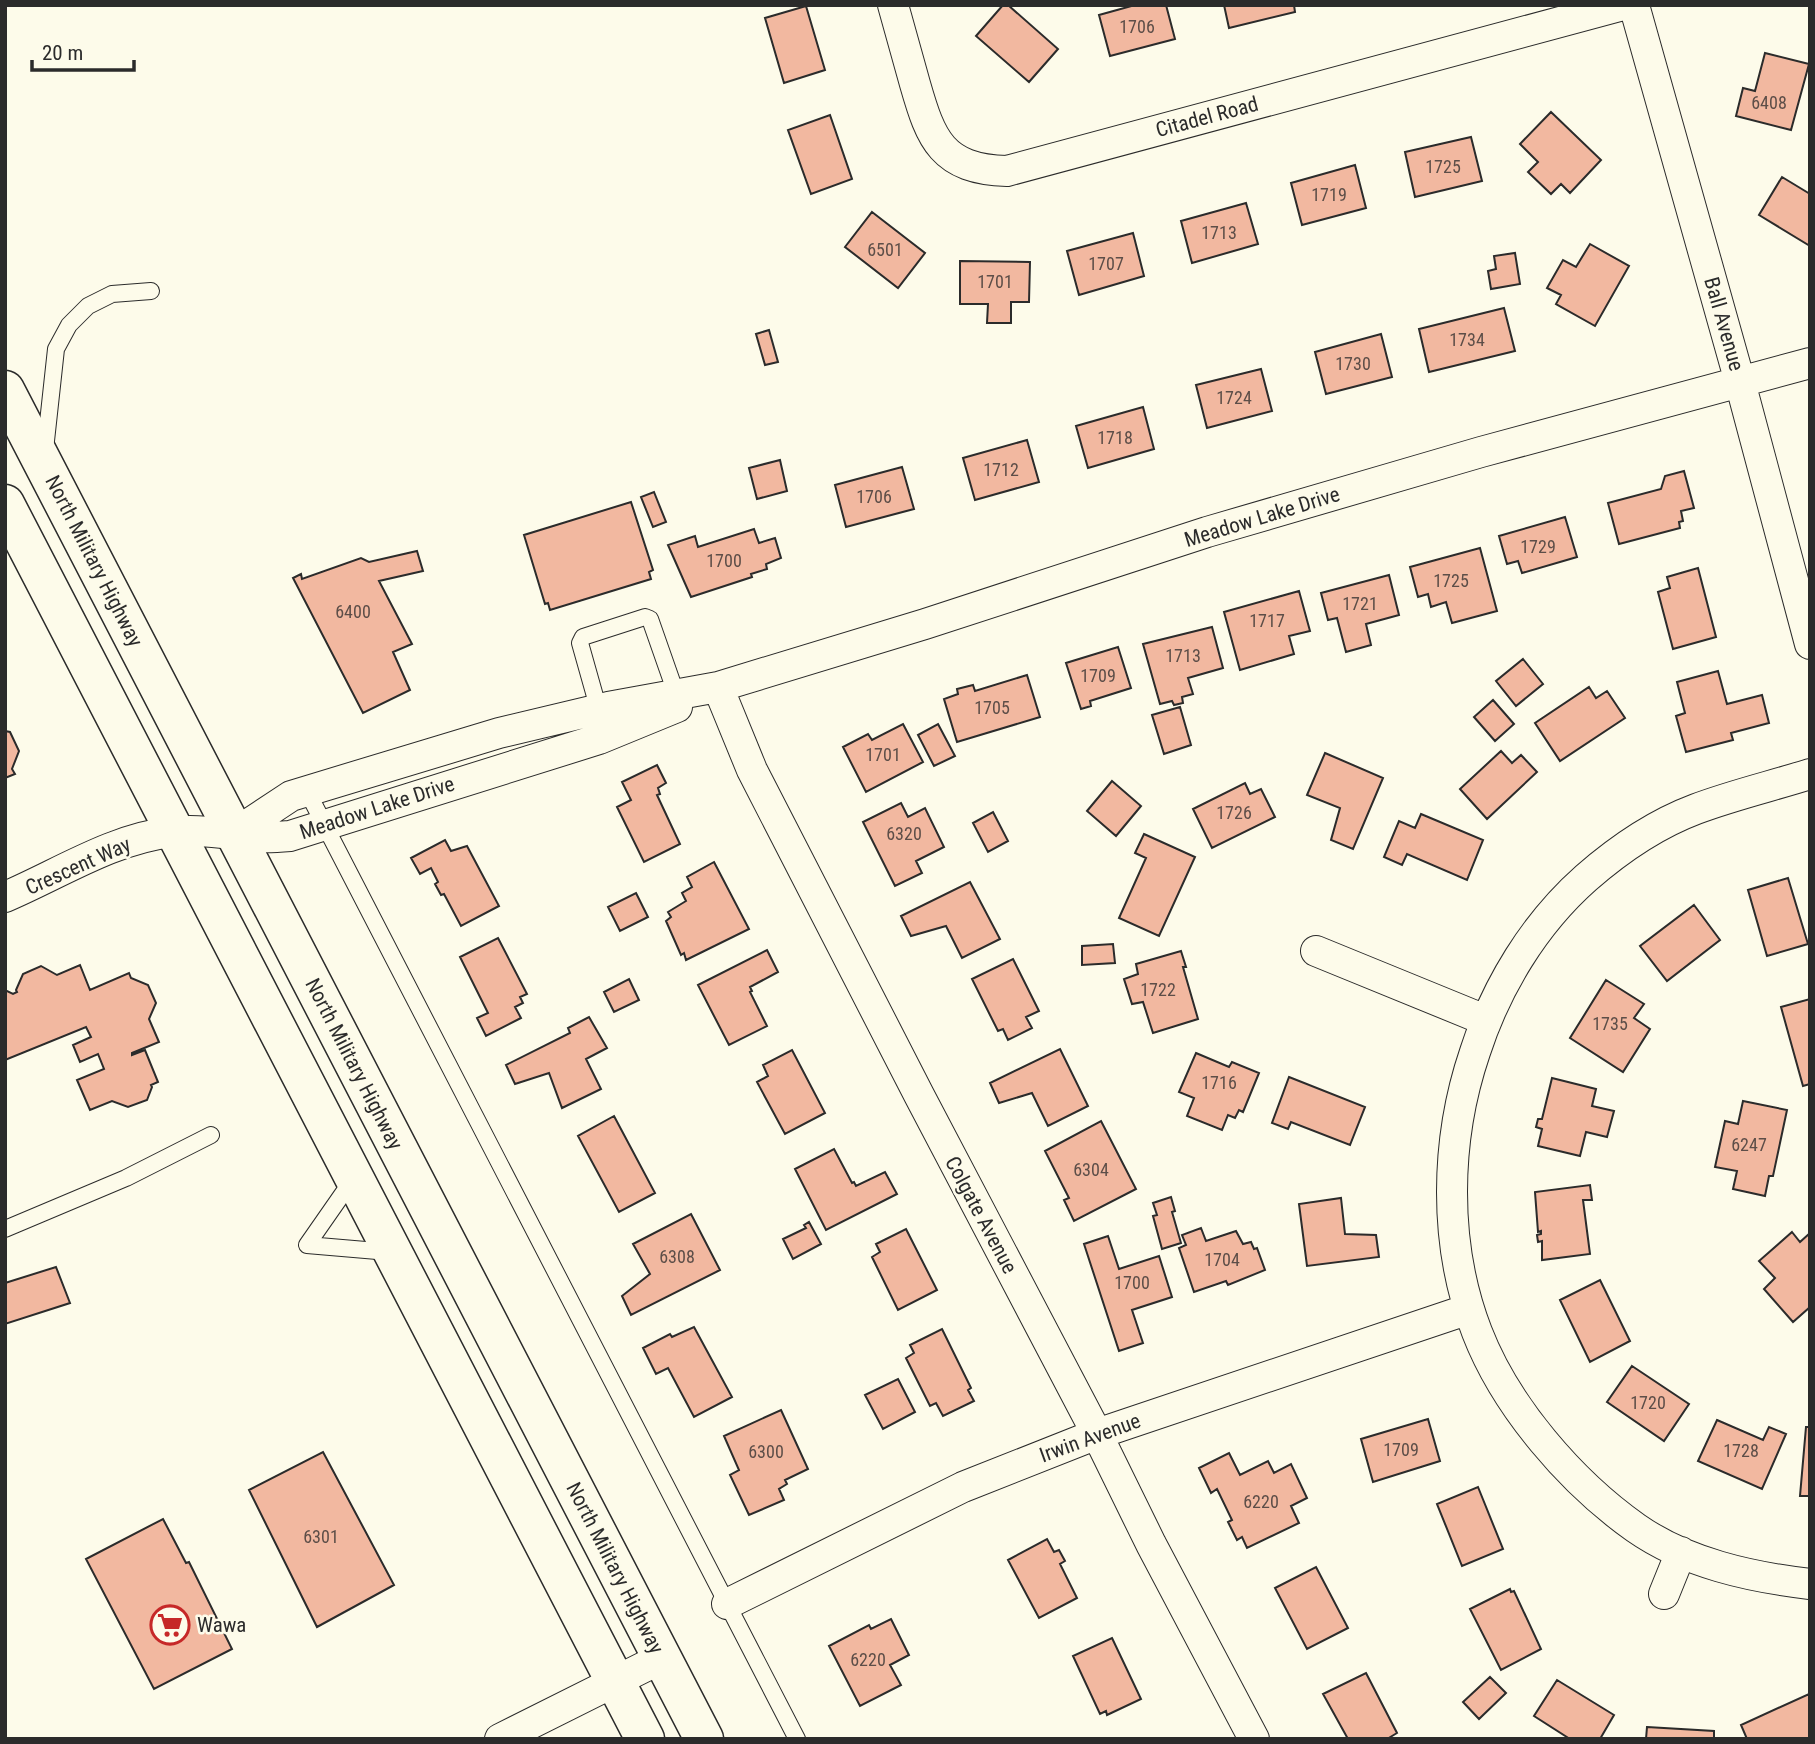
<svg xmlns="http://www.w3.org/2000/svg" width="1815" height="1744" font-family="'Roboto Condensed',sans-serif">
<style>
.building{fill:#f2b8a0;stroke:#2b2b2b;stroke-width:2}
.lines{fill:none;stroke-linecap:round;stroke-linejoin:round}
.service-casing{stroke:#2b2b2b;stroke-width:18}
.minor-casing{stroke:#2b2b2b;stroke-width:32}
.primary-casing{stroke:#2b2b2b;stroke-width:41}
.service{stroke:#fdfbea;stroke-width:16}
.minor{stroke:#fdfbea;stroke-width:30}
.primary{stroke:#fdfbea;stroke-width:38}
.labels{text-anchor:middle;stroke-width:5;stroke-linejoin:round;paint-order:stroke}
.number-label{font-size:18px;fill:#5d4e48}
.street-label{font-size:21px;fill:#2b2b2b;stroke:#fdfbea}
.poi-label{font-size:21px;fill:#2b2b2b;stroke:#fdfbea;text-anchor:start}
</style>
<rect width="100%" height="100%" fill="#fdfbea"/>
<path class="building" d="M 1003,5 L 1008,5 L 1058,49 L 1029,82 L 976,36 Z
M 1135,5 L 1166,5 L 1175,39 L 1110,56 L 1099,15 Z
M 1224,5 L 1294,5 L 1295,12 L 1229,28 Z
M 806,6 L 825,70 L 784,83 L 765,18 Z
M 1765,53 L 1809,64 L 1791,130 L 1736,116 L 1743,88 L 1755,91 Z
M 1551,112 L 1601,160 L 1570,193 L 1561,184 L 1551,194 L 1528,172 L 1538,162 L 1520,144 Z
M 830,115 L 852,179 L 811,194 L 788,130 Z
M 1471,137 L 1482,181 L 1415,197 L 1405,152 Z
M 1355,165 L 1366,208 L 1302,225 L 1291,183 Z
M 1782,177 L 1810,194 L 1810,246 L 1759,215 Z
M 1246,203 L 1258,244 L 1192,263 L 1181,221 Z
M 872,212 L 925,253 L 898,288 L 845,247 Z
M 1133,233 L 1144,276 L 1079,295 L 1067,251 Z
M 1590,244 L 1629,266 L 1595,326 L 1556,304 L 1561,295 L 1547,288 L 1563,260 L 1576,267 Z
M 1515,253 L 1520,284 L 1491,289 L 1488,271 L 1496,269 L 1494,256 Z
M 960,261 L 1030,262 L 1029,302 L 1011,302 L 1011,323 L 987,323 L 988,304 L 960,304 Z
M 1504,308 L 1515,351 L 1429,372 L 1419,329 Z
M 769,330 L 778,362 L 765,365 L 756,334 Z
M 1381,334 L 1392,377 L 1326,394 L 1315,352 Z
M 1261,369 L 1272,411 L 1207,428 L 1196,385 Z
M 1143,407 L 1154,449 L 1088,468 L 1076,426 Z
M 1027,440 L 1039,482 L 975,500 L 963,458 Z
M 780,460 L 787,491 L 757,499 L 749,468 Z
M 902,467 L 914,509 L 846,527 L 835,485 Z
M 1684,471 L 1694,508 L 1681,511 L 1683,521 L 1679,522 L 1680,528 L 1619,544 L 1608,503 L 1661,489 L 1665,476 Z
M 654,492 L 666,522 L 653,527 L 641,497 Z
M 631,502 L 653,570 L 649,572 L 651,579 L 550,610 L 548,603 L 545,604 L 524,535 Z
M 1565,517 L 1577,557 L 1522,573 L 1518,561 L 1507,564 L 1499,536 Z
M 754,529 L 759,543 L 775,538 L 781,558 L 766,564 L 767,569 L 751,574 L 752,577 L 691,597 L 668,545 L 695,536 L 698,547 Z
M 1480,548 L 1497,611 L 1452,623 L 1446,602 L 1431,607 L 1428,594 L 1418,597 L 1410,567 Z
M 417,551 L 423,571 L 379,581 L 412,644 L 393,652 L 410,690 L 363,713 L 293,578 L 301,574 L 302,579 L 361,558 L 369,562 Z
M 1698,568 L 1716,637 L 1673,649 L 1658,592 L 1670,588 L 1667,577 Z
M 1389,575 L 1399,615 L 1366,624 L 1371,645 L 1346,652 L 1337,618 L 1328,620 L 1321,593 Z
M 1299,591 L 1310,631 L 1289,636 L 1294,654 L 1240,670 L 1224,612 Z
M 1212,627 L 1223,668 L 1188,678 L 1193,694 L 1182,697 L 1183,703 L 1174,705 L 1172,701 L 1160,704 L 1143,644 Z
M 1118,647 L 1131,688 L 1090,701 L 1091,706 L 1081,709 L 1066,663 Z
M 1523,659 L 1543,684 L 1516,706 L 1496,681 Z
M 1718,671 L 1727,704 L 1762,695 L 1769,723 L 1731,733 L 1733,740 L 1686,752 L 1676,716 L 1685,713 L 1677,682 Z
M 1027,675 L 1040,717 L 957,742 L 944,699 L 958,694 L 957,689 L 973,685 L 975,691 Z
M 1589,687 L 1596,698 L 1607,691 L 1625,718 L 1560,761 L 1535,723 Z
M 1493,700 L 1514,724 L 1495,741 L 1474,717 Z
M 1180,707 L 1191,745 L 1164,754 L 1152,715 Z
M 903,724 L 923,762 L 866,792 L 843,747 L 868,734 L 872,740 Z
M 938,724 L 955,756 L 934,766 L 918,735 Z
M 5,731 L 10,732 L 19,751 L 12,769 L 15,774 L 5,778 Z
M 1501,751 L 1512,763 L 1521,755 L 1537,772 L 1487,819 L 1460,789 Z
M 1325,753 L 1383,778 L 1353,849 L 1331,840 L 1340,808 L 1307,795 Z
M 657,765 L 666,783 L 658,788 L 660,794 L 657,795 L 680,844 L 644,862 L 617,807 L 631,800 L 622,782 Z
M 1112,781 L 1141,806 L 1116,836 L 1087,811 Z
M 1245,783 L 1250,794 L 1261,789 L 1275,817 L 1212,848 L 1193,809 Z
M 901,803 L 908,817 L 925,808 L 944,847 L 916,861 L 922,873 L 895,886 L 863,822 Z
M 993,812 L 1008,841 L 988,852 L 973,823 Z
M 1421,814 L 1483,840 L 1467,880 L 1407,854 L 1402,865 L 1384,857 L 1399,821 L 1415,828 Z
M 1144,834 L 1195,857 L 1159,936 L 1119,918 L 1146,858 L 1135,853 Z
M 445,840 L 451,851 L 467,846 L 499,906 L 461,926 L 444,894 L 441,895 L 435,884 L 438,882 L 431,868 L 420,874 L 411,858 Z
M 714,862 L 749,929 L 686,960 L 684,953 L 681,955 L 666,921 L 671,917 L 668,912 L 686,901 L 682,893 L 692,887 L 687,877 Z
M 1788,878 L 1808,944 L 1767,956 L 1748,890 Z
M 970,882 L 1000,939 L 962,958 L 946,926 L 911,936 L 901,916 Z
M 636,893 L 648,917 L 620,931 L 608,907 Z
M 1694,905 L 1720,940 L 1667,981 L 1640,946 Z
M 498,938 L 527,994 L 520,997 L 523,1003 L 515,1007 L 521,1018 L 486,1036 L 477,1018 L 488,1013 L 460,957 Z
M 1113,944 L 1115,963 L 1082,965 L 1082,946 Z
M 767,950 L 778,972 L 750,987 L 752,991 L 750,992 L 767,1026 L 729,1045 L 698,985 Z
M 1181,951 L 1186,967 L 1183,967 L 1198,1019 L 1153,1033 L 1143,1002 L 1132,1004 L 1124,979 L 1138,974 L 1136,964 Z
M 1013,959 L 1039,1011 L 1026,1017 L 1032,1028 L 1008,1040 L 1003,1029 L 998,1031 L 972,979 Z
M 80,965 L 90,990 L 129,973 L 131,978 L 148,985 L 156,1003 L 149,1019 L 159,1042 L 132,1053 L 132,1055 L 145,1050 L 158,1082 L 151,1085 L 152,1087 L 147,1100 L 128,1107 L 112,1101 L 90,1110 L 77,1080 L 104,1069 L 98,1054 L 80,1062 L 73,1045 L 91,1037 L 86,1027 L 5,1060 L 5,990 L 13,994 L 17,992 L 16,990 L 23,974 L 41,966 L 57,975 Z
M 629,979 L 639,1000 L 614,1012 L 604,992 Z
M 1606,980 L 1644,1004 L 1634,1018 L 1650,1029 L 1623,1072 L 1570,1038 Z
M 1810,999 L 1810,1084 L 1803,1086 L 1781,1007 Z
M 589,1017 L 607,1048 L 586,1059 L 601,1089 L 562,1108 L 549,1073 L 515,1084 L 506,1065 L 570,1033 L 568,1028 Z
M 1060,1049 L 1088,1106 L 1048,1126 L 1032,1093 L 999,1103 L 990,1083 Z
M 792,1050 L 825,1113 L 785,1134 L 757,1082 L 768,1076 L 763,1065 Z
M 1196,1053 L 1229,1067 L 1232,1062 L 1259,1073 L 1243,1112 L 1239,1110 L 1235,1118 L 1228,1115 L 1222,1130 L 1187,1116 L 1194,1098 L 1179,1092 Z
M 1289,1077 L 1365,1107 L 1350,1145 L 1291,1122 L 1288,1129 L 1272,1123 Z
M 1552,1078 L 1596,1089 L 1592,1106 L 1614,1111 L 1607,1137 L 1586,1132 L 1580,1156 L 1538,1146 L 1542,1129 L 1536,1127 L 1538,1119 L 1542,1119 Z
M 1743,1101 L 1787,1110 L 1773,1176 L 1769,1176 L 1765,1196 L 1733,1189 L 1737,1171 L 1715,1167 L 1725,1121 L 1738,1124 Z
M 614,1116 L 655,1193 L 619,1212 L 578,1136 Z
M 1101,1121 L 1136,1189 L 1074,1221 L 1064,1200 L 1069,1198 L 1045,1151 Z
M 834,1149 L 852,1183 L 854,1182 L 856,1186 L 885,1172 L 897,1194 L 826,1230 L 795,1169 Z
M 1590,1185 L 1592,1200 L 1583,1200 L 1590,1254 L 1542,1260 L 1542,1241 L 1538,1242 L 1537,1235 L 1541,1234 L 1541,1231 L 1538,1232 L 1535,1192 Z
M 1171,1197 L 1175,1211 L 1172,1212 L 1181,1243 L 1162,1249 L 1153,1216 L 1157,1215 L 1153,1203 Z
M 1341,1198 L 1345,1234 L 1376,1235 L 1379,1257 L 1307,1266 L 1299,1204 Z
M 691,1214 L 720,1270 L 631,1315 L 622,1296 L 650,1274 L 633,1244 Z
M 809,1222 L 821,1244 L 793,1259 L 783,1239 L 806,1228 L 804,1225 Z
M 1201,1228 L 1206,1241 L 1236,1231 L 1243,1244 L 1251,1242 L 1254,1249 L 1257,1248 L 1265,1270 L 1228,1285 L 1226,1281 L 1194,1292 L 1179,1248 L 1186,1245 L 1182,1235 Z
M 906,1229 L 937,1290 L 898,1310 L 872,1257 L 880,1252 L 876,1244 Z
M 1792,1232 L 1800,1242 L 1810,1233 L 1810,1307 L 1793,1322 L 1764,1289 L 1775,1278 L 1759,1261 Z
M 1108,1236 L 1119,1269 L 1159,1256 L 1172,1297 L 1132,1310 L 1143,1343 L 1119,1351 L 1084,1244 Z
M 56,1267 L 70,1303 L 5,1324 L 5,1283 Z
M 1600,1280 L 1630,1341 L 1590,1362 L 1560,1300 Z
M 694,1327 L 732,1397 L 694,1417 L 668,1368 L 656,1374 L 643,1348 L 670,1334 L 672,1337 Z
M 942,1329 L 971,1388 L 968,1390 L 974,1401 L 943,1416 L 936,1403 L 930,1406 L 906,1358 L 914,1353 L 910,1345 Z
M 1632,1366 L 1689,1404 L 1664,1441 L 1607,1402 Z
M 898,1379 L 915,1412 L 883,1429 L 865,1395 Z
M 781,1410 L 808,1469 L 785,1480 L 787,1484 L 779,1489 L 784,1500 L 749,1515 L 730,1475 L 739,1470 L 724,1436 Z
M 1428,1419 L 1440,1461 L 1373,1482 L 1361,1439 Z
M 1717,1420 L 1763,1440 L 1769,1427 L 1786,1434 L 1762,1489 L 1698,1461 Z
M 1806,1427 L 1810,1427 L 1810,1496 L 1800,1496 Z
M 323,1452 L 394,1585 L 317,1627 L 249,1490 Z
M 1229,1453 L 1240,1475 L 1268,1461 L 1274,1473 L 1291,1464 L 1307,1498 L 1291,1506 L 1299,1523 L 1247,1548 L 1242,1537 L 1237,1540 L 1228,1522 L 1232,1520 L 1217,1489 L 1211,1493 L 1199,1468 Z
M 1478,1487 L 1503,1549 L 1462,1566 L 1437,1504 Z
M 163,1519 L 186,1563 L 189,1562 L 232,1649 L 154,1689 L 86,1559 Z
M 1047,1539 L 1054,1552 L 1059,1550 L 1065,1561 L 1060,1564 L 1077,1598 L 1039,1618 L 1008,1560 Z
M 1316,1567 L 1348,1628 L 1307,1649 L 1275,1588 Z
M 1510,1589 L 1511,1592 L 1514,1591 L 1541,1649 L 1501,1670 L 1470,1609 Z
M 891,1619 L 909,1655 L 890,1665 L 901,1685 L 860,1706 L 829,1646 L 869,1625 L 871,1629 Z
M 1112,1638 L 1141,1699 L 1107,1715 L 1106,1711 L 1100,1714 L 1073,1656 Z
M 1366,1673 L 1397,1733 L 1387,1739 L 1348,1739 L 1323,1694 Z
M 1490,1677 L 1506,1693 L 1479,1719 L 1463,1702 Z
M 1557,1680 L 1614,1715 L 1600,1739 L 1570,1739 L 1534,1716 Z
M 1809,1694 L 1810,1739 L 1747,1739 L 1741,1725 Z
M 1647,1727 L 1714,1731 L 1714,1739 L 1646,1739 Z"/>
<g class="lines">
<g class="service-casing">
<path id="service" d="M 45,450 L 56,349 L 69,325 L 88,306 L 112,294 L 151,291
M 600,714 L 580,643 L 583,637 L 645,617 L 650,619 L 678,699
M 307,791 L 797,1739
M 353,1179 L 307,1245 L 389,1252
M 5,1229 L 126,1178 L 211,1135"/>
</g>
<g class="minor-casing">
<path id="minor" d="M 893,5 C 900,31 908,58 915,84 C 931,140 942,169 1007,171 L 1623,5
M 1634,5 L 1740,382 L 1810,644
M 718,687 L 752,770 L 919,1095 L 1097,1434 L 1151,1544 L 1254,1739
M 1810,774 C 1772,786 1733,795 1696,809 C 1656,824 1618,850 1586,878 C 1534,924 1496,987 1475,1052 C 1445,1140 1443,1244 1477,1332 C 1506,1407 1571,1482 1636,1528 C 1686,1563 1750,1577 1810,1584
M 235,833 L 291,796 L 499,733 L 608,707 L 718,687 L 925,624 L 1207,532 L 1481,452 L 1810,363
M 5,897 C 59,874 112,839 171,832 C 200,829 229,834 257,837 C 268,838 279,837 290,836 L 599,739 L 677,707
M 1316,951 L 1485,1020
M 1664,1594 L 1681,1552
M 727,1604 L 963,1487 L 1097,1434 L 1469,1309
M 500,1739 L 662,1658"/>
</g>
<g class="primary-casing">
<path id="primary" d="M 5,390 L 704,1739
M 5,504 L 645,1739"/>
</g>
<use href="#service" class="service"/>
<use href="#minor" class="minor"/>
<use href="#primary" class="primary"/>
</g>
<defs>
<g id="supermarket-ring" transform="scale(2.0125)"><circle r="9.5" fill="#fdfbea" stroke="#c62828" stroke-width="1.5"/><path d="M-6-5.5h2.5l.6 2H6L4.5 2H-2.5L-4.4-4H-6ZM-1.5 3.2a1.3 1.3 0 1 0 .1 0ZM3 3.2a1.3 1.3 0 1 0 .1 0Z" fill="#c62828"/></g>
</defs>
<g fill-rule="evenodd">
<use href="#supermarket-ring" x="170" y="1625"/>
</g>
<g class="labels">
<g class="number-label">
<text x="1137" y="33">1706</text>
<text x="1769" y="109">6408</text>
<text x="1443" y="173">1725</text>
<text x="1329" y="201">1719</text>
<text x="1219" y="239">1713</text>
<text x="885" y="256">6501</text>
<text x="1106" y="270">1707</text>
<text x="995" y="288">1701</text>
<text x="1467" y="346">1734</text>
<text x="1353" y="370">1730</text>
<text x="1234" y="404">1724</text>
<text x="1115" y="444">1718</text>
<text x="1001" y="476">1712</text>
<text x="874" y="503">1706</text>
<text x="1538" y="553">1729</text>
<text x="724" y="567">1700</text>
<text x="1451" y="587">1725</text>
<text x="1360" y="610">1721</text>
<text x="353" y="618">6400</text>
<text x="1267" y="627">1717</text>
<text x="1183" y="662">1713</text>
<text x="1098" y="682">1709</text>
<text x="992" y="714">1705</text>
<text x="883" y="761">1701</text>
<text x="1234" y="819">1726</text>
<text x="904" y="840">6320</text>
<text x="1158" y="996">1722</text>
<text x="1610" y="1030">1735</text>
<text x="1219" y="1089">1716</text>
<text x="1749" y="1151">6247</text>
<text x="1091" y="1176">6304</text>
<text x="677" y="1263">6308</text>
<text x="1222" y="1266">1704</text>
<text x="1132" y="1289">1700</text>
<text x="1648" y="1409">1720</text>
<text x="1401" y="1456">1709</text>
<text x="1741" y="1457">1728</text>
<text x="766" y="1458">6300</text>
<text x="1261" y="1508">6220</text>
<text x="321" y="1543">6301</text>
<text x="868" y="1666">6220</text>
</g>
<g class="street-label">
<text transform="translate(1207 117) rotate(-15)" y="7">Citadel Road</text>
<text transform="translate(1724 324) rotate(74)" y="7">Ball Avenue</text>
<text transform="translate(1262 517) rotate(-17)" y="7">Meadow Lake Drive</text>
<text transform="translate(94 561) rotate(63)" y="7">North Military Highway</text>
<text transform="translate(377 808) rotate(-18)" y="7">Meadow Lake Drive</text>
<text transform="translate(78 866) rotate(-24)" y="7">Crescent Way</text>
<text transform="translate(354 1064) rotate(63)" y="7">North Military Highway</text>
<text transform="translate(981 1215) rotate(62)" y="7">Colgate Avenue</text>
<text transform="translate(1090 1438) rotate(-20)" y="7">Irwin Avenue</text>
<text transform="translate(615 1568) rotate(63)" y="7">North Military Highway</text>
</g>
<g class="poi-label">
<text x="197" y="1632">Wawa</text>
</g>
</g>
<rect width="1815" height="1744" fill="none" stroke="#2b2b2b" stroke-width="14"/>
<path d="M32 60v10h102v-10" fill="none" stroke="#2b2b2b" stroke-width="3.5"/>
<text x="42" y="60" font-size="21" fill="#2b2b2b" stroke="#fdfbea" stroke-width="5" paint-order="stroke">20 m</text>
</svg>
